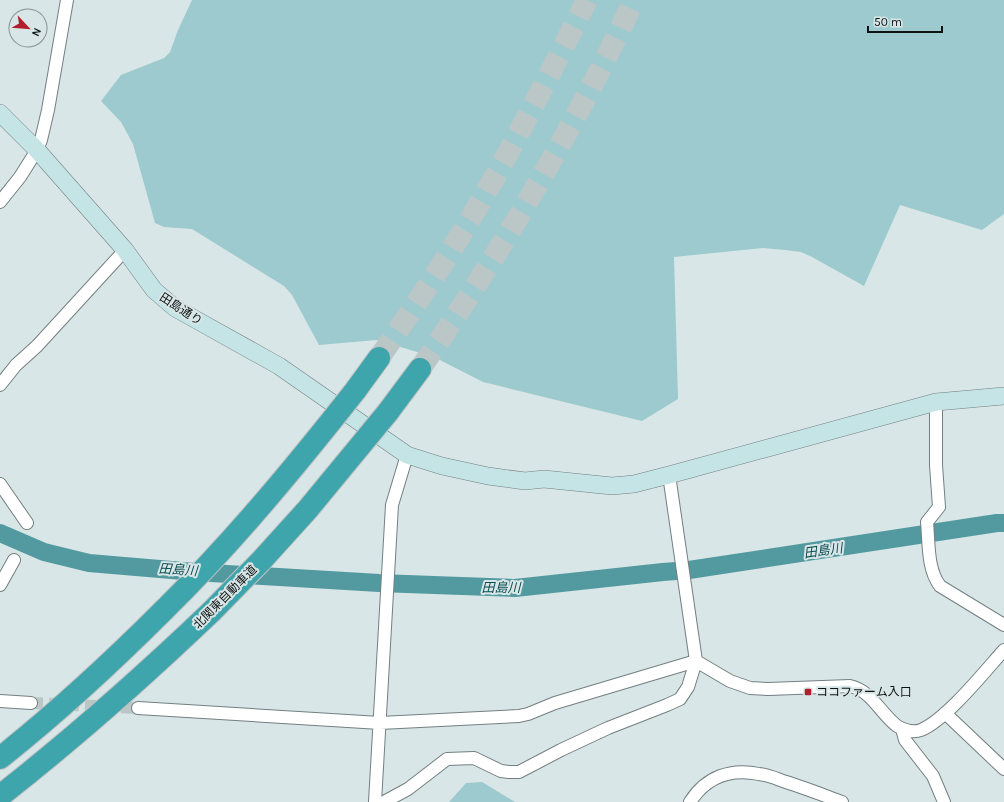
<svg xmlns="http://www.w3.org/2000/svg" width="1004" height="802" font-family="Karla,'Noto Sans JP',sans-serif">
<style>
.green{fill:#9ccace}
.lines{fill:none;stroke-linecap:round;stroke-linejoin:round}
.river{stroke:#529a9f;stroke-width:18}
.street-tunnel{stroke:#bbc6c7;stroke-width:12;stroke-dasharray:12 6;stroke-linecap:butt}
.highway-tunnel{stroke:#bbc6c7;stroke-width:22;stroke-dasharray:22 11;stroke-linecap:butt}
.street-casing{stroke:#737f80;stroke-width:14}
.secondary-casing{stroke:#737f80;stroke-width:18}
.highway-casing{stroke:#c0c1c1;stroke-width:24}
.street{stroke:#fff;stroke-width:12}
.secondary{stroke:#c5e4e6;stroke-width:17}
.highway{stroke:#3ea5ac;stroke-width:22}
.highway-bridge-casing{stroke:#c0c1c1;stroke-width:24;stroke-linecap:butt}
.highway-bridge{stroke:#3ea5ac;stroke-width:22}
.poi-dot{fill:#b11f2f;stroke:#d9e6e7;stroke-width:1.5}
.labels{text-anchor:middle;stroke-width:4;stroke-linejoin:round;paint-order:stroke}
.street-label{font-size:12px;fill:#0e1212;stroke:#d9e6e7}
.poi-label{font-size:12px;fill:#0e1212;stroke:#d9e6e7;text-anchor:start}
.water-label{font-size:13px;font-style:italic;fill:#084c50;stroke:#d9e6e7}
</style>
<rect width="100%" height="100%" fill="#d9e6e7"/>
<path class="green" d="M 192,0 L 1004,0 L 1004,214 L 982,230 L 900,205 L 864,286 L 812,257 L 801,252 L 785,250 L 763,248 L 674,257 L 678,399 L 642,421 L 483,382 L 434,357 L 377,340 L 319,345 L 292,295 L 284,286 L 192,229 L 164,227 L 155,223 L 133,144 L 121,122 L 101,101 L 121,75 L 164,58 L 170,52 L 178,30 Z
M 482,782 L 515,802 L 449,802 L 466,783 Z"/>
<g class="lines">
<path class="river" d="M 0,533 L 44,552 L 89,563 L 195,572 L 379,583 L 515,588 L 663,572 L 689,570 L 997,523 L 1004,523"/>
<path class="street-tunnel" d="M 31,703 L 138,708"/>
<path class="highway-tunnel" d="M 379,358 C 410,313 441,268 469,221 C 512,150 549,75 587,0
M 420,369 C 501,252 574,129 634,0"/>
<g class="street-casing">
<path id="street" d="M 0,202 L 20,177 L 37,150 L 41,140 L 48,110 L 67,0
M 0,385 L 16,365 L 37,346 L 125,250
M 936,402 L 936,465 L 939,507 L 927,522 C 929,542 927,569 940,586 L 1004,625
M 669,475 L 696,661 L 730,681 L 750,688 L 768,689 L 850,686 C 872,691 880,713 897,726 C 904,730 913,733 921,730 C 946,720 985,671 1004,650
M 0,484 L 27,523
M 0,585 L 14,560
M 0,701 L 31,703
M 138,708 L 380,723 L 519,716 L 528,714 L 555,703 L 696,661
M 945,713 L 1004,769
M 902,729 L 905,740 L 933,776 L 944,802
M 375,802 L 392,505 L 407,455
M 384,802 L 408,789 L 447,759 L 474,758 L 501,771 L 509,772 L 519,772 L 561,750 L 608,728 L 667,705 L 680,699 L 688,687 L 696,661
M 690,802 C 706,777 730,768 759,774 C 768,775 777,779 786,782 C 805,788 823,795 842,802"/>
</g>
<g class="secondary-casing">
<path id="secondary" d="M 0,113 L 37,150 L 125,250 L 154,290 L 175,308 L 279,366 L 407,455 L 442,466 L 488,476 L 525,481 L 544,479 L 612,486 L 634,484 L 669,475 L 936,402 L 1004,396"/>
</g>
<g class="highway-casing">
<path id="highway" d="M 355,391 L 379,358
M 388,412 L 420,369
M 0,758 C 58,712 112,662 164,610
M 0,796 C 74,738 144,676 212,611"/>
</g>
<use href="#street" class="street"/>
<use href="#secondary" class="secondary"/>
<use href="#highway" class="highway"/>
<g class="highway-bridge-casing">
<path id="highway-bridge" d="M 164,610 C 233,542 295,467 355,391
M 212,611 L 260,562 L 308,509 L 388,412"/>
</g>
<use href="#highway-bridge" class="highway-bridge"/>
</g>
<rect class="poi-dot" x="804" y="688" width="8" height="8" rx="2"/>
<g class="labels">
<g class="street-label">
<text transform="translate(181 309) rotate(33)" y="4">田島通り</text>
<text transform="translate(225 597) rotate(-45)" y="4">北関東自動車道</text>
</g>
<g class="poi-label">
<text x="816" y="696">ココファーム入口</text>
</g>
<g class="water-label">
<text transform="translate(823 550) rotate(-8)" y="5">田島川</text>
<text transform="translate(178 569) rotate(4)" y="5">田島川</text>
<text x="501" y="592">田島川</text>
</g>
</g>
<g transform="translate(28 28) rotate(116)"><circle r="19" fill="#d9e6e7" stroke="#889192"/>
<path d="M0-3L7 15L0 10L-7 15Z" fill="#b11f2f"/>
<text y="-6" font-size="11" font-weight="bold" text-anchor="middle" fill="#0e1212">N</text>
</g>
<path d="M868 26v6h74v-6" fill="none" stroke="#0e1212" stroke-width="2"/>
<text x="874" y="26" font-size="12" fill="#0e1212" stroke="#d9e6e7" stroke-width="3" paint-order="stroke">50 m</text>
</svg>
